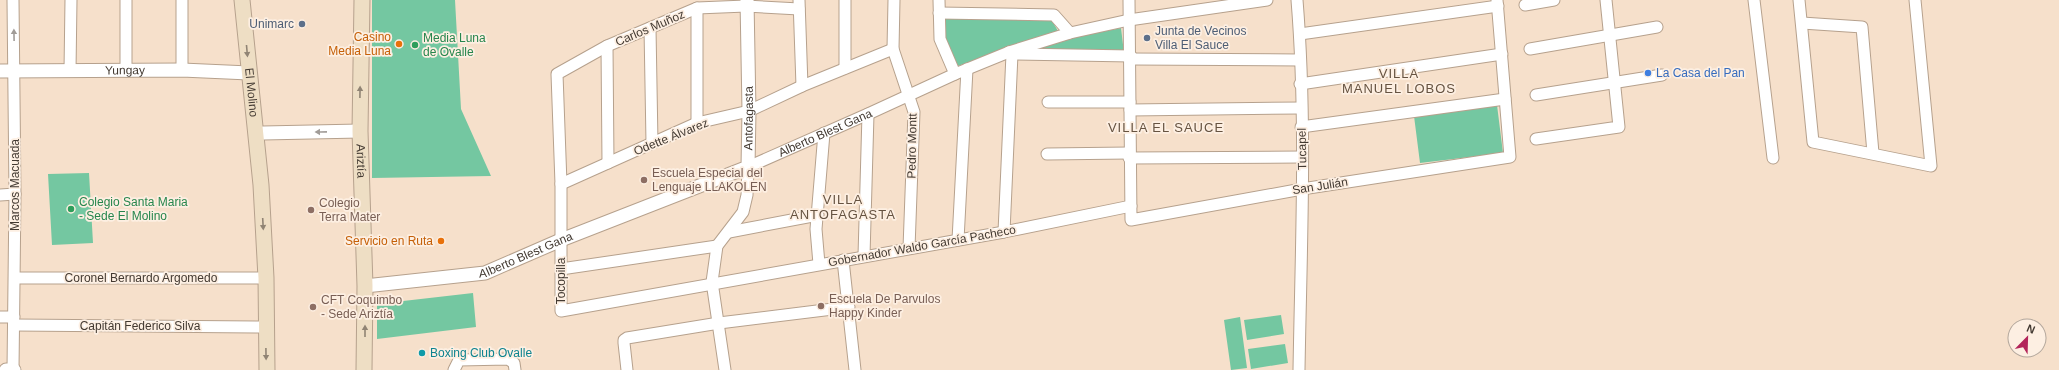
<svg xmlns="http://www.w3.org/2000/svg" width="2059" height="370" font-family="Helvetica,sans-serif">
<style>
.green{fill:#74c7a1}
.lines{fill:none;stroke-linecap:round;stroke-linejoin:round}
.minor-casing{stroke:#b6a18d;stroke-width:13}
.tertiary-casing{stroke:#b6a18d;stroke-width:15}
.secondary-casing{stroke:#b6a18d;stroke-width:17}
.minor{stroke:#fff;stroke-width:11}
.tertiary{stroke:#fff;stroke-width:13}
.secondary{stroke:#eedec4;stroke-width:15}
.oneway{fill:#a19c98}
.oneway2{fill:#908474}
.service-dot{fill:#5c6f8a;stroke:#fdefe2;stroke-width:1.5}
.food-dot{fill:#e8710a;stroke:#fdefe2;stroke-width:1.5}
.leisure-dot{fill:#2e9e5b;stroke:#fdefe2;stroke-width:1.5}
.shop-dot{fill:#3f7fe0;stroke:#fdefe2;stroke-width:1.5}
.education-dot{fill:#8d6e63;stroke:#fdefe2;stroke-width:1.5}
.culture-dot{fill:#0f9aa8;stroke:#fdefe2;stroke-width:1.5}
.labels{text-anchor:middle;stroke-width:3.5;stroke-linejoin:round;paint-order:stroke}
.service-label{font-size:12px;fill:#4e5e75;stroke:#fdefe2;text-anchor:end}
.street-label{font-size:12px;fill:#433a32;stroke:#fdefe2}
.food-label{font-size:12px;fill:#c56008;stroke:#fdefe2;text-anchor:end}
.leisure-label{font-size:12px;fill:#27864d;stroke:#fdefe2;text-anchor:start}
.shop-label{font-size:12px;fill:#366cbe;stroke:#fdefe2;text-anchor:start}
.education-label{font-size:12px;fill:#785e54;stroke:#fdefe2;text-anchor:start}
.culture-label{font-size:12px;fill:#0d838f;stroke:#fdefe2;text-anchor:start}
.neighbourhood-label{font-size:13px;letter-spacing:1px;fill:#665341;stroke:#fdefe2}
</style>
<rect width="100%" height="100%" fill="#f6e0cb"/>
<path class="green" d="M 372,0 L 455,0 L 461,109 L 491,176 L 372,178 Z
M 944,19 L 1051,19 L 1058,31 L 958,66 L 945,39 Z
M 1121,28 L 1124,53 L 1028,50 L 1075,37 Z
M 1497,105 L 1503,153 L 1420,163 L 1414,116 Z
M 89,173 L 93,243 L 52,245 L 48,174 Z
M 473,293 L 476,327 L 377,339 L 377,304 Z
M 1281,315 L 1284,334 L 1247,340 L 1244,320 Z
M 1240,317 L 1247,368 L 1231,370 L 1224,320 Z
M 1285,344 L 1288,363 L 1251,369 L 1248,349 Z"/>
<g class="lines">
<g class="minor-casing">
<g id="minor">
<path d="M 126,0 L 126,71"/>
<path d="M 182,0 L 182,70"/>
<path d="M 799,0 L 802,86"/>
<path d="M 894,0 L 893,49 L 914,112 L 909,248"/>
<path d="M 939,0 L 940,39 L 955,74"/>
<path d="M 1129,0 L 1131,220 L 1302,189 L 1510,157 L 1497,0"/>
<path d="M 1297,0 C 1307,123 1301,247 1299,370"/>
<path d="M 1754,0 L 1773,158"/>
<path d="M 1799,0 L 1813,142 L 1931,166 L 1915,0"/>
<path d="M 1525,5 L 1554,0"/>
<path d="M 799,9 L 746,6 L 697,8 L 607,46 L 557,74 L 561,184 L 561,311 L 1004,232 L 1131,206"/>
<path d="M 939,13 L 1054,15 L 1070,33"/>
<path d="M 1802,23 L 1862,27 L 1873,153"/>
<path d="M 650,28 L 652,143"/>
<path d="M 1300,34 L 1498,6"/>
<path d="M 607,46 L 608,163"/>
<path d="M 1530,49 L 1657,27"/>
<path d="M 1012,54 L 1131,56"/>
<path d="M 1131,59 L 1300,60"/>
<path d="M 845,68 L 845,0"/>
<path d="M 70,71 L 71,0"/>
<path d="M 1300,84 L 1502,54"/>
<path d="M 1536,95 L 1662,75"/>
<path d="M 1048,102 L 1130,102"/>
<path d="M 1130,110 L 1301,108"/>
<path d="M 697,123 L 697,8"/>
<path d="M 1301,127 L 1505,99"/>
<path d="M 1536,139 L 1619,127 L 1606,0"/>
<path d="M 1047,154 L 1129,153"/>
<path d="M 1129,158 L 1302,157"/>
<path d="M 561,184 L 697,123 L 749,111 L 802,86 L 893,49"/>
<path d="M 0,195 L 15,194"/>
<path d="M 729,232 L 818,215"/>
<path d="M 1004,232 L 1012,54 L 1009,52"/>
<path d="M 958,240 L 967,69"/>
<path d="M 864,256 L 868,114"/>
<path d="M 843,260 L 855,370"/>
<path d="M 819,264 L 816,229 L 824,133"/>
<path d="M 561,269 L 717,246"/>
<path d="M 15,278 L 266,278"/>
<path d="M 0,317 L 14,317"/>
<path d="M 14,325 L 266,327"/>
<path d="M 13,370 L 15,194 L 13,0"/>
<path d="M 454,370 L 459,360 L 508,359 L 514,363 L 515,370"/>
<path d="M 627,370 L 624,343 L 624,340 L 627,338 L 719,323 L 849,307"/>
<path id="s1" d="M 725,370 L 712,282 L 717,246 L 743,212 L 747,195 L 748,167 L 868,114 L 955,74 L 1009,52 L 1070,33 L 1129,20 L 1267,0"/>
</g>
</g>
<g class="tertiary-casing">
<g id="tertiary">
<path id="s2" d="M 0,71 L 182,70 L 249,73"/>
<path d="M 263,133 L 360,131"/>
<path id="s3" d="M 365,286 L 485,273 L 561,240 L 748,167 L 749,111 L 747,0"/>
<path d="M 6,370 L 14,370"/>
</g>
</g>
<g class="secondary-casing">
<g id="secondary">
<path id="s4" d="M 242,0 L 261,185 L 266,278 L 267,370"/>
<path id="s5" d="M 362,0 L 360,131 L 365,286 L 364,370"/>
</g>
</g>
<use href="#minor" class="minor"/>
<use href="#tertiary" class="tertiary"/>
<use href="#secondary" class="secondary"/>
</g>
<defs><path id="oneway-solid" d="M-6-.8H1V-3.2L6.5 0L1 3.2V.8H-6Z"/></defs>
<g class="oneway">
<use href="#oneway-solid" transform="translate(14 35) rotate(-91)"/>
<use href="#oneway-solid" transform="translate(321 132) rotate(179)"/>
</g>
<g class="oneway2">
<use href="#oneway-solid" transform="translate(247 51) rotate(85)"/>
<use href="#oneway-solid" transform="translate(360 92) rotate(-89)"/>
<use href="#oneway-solid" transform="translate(263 224) rotate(87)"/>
<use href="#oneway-solid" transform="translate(365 331) rotate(-90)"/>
<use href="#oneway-solid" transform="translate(266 354) rotate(89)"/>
</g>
<g class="service-dot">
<circle cx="302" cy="24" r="4"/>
<circle cx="1147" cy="38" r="4"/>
</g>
<g class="food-dot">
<circle cx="399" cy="44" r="4"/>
<circle cx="441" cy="241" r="4"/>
</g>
<g class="leisure-dot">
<circle cx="415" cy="45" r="4"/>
<circle cx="71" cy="209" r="4"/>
</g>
<circle class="shop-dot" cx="1648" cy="73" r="4"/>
<g class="education-dot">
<circle cx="644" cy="180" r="4"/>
<circle cx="311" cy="210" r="4"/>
<circle cx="821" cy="306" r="4"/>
<circle cx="313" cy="307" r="4"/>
</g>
<circle class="culture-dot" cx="422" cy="353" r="4"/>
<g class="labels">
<g class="service-label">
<text x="294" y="28">Unimarc</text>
<text x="1155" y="35" text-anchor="start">Junta de Vecinos<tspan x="1155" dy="14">Villa El Sauce</tspan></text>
</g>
<g class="street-label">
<text transform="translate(650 28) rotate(-23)" y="4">Carlos Muñoz</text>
<text dy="4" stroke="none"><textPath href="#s2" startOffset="125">Yungay</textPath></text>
<text dy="4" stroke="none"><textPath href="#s4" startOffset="93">El Molino</textPath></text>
<text dy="4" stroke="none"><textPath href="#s3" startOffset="453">Antofagasta</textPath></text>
<text dy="4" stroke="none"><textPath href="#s1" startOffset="298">Alberto Blest Gana</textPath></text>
<text transform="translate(671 137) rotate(-22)" y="4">Odette Álvarez</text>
<text transform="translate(912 146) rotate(-89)" y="4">Pedro Montt</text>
<text transform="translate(1302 149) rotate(-91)" y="4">Tucapel</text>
<text dy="4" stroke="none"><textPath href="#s5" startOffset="161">Ariztía</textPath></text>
<text transform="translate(15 185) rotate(-90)" y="4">Marcos Macuada</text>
<text transform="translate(1320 186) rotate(-9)" y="4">San Julián</text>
<text transform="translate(922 246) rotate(-10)" y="4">Gobernador Waldo García Pacheco</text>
<text dy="4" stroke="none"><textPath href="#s3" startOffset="165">Alberto Blest Gana</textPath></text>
<text x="141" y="282">Coronel Bernardo Argomedo</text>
<text transform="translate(561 281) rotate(-90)" y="4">Tocopilla</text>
<text x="140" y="330">Capitán Federico Silva</text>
</g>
<g class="food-label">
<text x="391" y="41">Casino<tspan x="391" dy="14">Media Luna</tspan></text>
<text x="433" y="245">Servicio en Ruta</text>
</g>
<g class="leisure-label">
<text x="423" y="42">Media Luna<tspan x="423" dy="14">de Ovalle</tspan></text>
<text x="79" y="206">Colegio Santa Maria<tspan x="79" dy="14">- Sede El Molino</tspan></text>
</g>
<g class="shop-label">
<text x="1656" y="77">La Casa del Pan</text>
</g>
<g class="education-label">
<text x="652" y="177">Escuela Especial del<tspan x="652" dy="14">Lenguaje LLAKOLEN</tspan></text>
<text x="319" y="207">Colegio<tspan x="319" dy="14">Terra Mater</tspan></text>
<text x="829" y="303">Escuela De Parvulos<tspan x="829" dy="14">Happy Kinder</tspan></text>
<text x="321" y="304">CFT Coquimbo<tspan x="321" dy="14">- Sede Ariztía</tspan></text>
</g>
<g class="culture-label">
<text x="430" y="357">Boxing Club Ovalle</text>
</g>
<g class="neighbourhood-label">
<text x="1399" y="78">VILLA<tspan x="1399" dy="15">MANUEL LOBOS</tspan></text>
<text x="1166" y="132">VILLA EL SAUCE</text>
<text x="843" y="204">VILLA<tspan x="843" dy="15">ANTOFAGASTA</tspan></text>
</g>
</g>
<g transform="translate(2027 338) rotate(23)"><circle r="19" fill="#fdefe2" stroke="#b3a79c"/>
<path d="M0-3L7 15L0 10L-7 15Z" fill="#b3255a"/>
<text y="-6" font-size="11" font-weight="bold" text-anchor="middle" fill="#433a32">N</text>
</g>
</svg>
